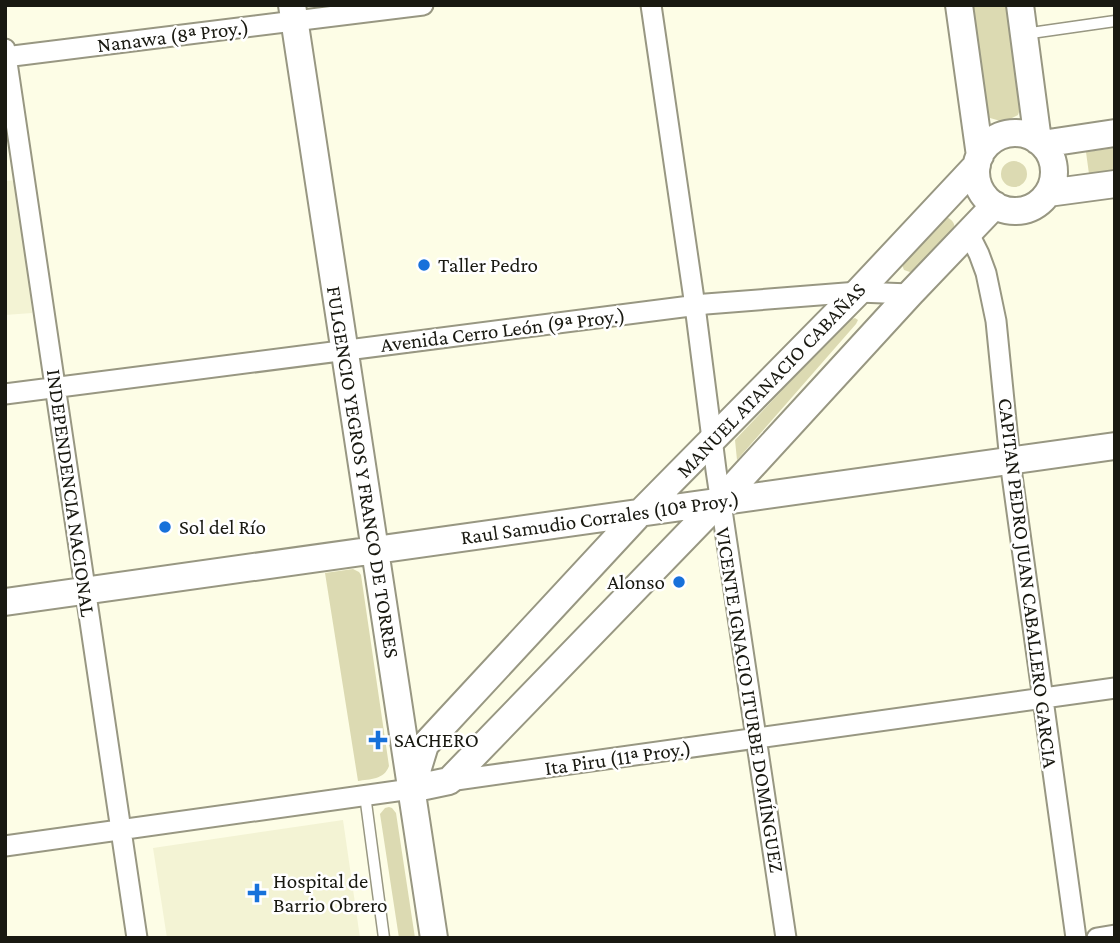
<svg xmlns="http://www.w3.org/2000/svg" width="1120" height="943" font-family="'Crimson Pro',serif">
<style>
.built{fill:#f3f3d4}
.green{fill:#dcdab2}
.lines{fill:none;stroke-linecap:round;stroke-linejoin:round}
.lane-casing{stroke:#989782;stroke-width:13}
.street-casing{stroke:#989782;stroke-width:23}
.secondary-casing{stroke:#989782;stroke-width:30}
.lane{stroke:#fff;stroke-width:10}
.street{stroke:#fff;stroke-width:19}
.secondary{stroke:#fff;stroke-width:26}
.poi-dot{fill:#1771da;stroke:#fff;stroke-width:2.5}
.labels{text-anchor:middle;stroke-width:5;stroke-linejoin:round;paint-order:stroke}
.street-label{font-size:21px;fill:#191911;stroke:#fff}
.poi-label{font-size:21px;fill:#191911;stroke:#fff;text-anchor:start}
</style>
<rect width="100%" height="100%" fill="#fdfde6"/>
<path class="built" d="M 19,180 L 32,313 L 5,315 L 5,181 Z
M 343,820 L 360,938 L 167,938 L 153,848 Z"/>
<path class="green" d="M 973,5 L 1006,5 L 1020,109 L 1018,115 L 1004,122 L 990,118 L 986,113 Z
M 1115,148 L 1115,171 L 1089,174 L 1086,152 Z
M1001 174a13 13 0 1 1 26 0a13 13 0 1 1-26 0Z
M 945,216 C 953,220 956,224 954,232 L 918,270 L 910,272 L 904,270 L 901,262 Z
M 855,318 L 858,320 L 856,324 L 737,460 L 735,440 L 849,320 Z
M 353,569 L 359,572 L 361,575 L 389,766 C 384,780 370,779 358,781 L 325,573 Z
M 389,807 L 392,808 L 396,813 L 415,938 L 399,938 L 380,814 L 385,808 Z"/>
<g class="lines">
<g class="lane-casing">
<path id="lane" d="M 1024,34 L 1115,21
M 365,795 L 384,938"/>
</g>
<g class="street-casing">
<path id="street" d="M 651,5 L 695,306 L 716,470 L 786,938
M 5,49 L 137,938
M 5,57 L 423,5
M 968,232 L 979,254 L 986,273 L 996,321 L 1010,461 L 1076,938
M 5,394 L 706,304 L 858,292 L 910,294
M 449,781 L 1115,688
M 5,846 L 411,789
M 1097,938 L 1115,935"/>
</g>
<g class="secondary-casing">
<path id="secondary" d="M 292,5 L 434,938
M 959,5 L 980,156
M 1020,5 L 1038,141
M976 172a39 39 0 1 1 78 0a39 39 0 1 1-78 0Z
M 1042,144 L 1115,133
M 1048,193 L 1115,184
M 5,602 L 1115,446
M 414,781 L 425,745 L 641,512 L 858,292 L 977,165
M 411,789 L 449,781 L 720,501 L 910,294 L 995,205"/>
</g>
<use href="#lane" class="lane"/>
<use href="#street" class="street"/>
<use href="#secondary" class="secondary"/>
</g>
<g class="poi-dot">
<circle cx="424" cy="265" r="7"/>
<circle cx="165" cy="527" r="7"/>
<circle cx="679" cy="582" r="7"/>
<path d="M374.5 729.5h7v7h7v7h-7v7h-7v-7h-7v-7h7z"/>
<path d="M253.5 882.5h7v7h7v7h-7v7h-7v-7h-7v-7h7z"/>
</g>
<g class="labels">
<g class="street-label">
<text transform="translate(173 36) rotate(-7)" y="7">Nanawa (8ª Proy.)</text>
<text transform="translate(503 330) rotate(-7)" y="7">Avenida Cerro León (9ª Proy.)</text>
<text transform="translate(771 380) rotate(-46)" y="7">MANUEL ATANACIO CABAÑAS</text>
<text transform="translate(363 472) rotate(81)" y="7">FULGENCIO YEGROS Y FRANCO DE TORRES</text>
<text transform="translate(71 493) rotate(82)" y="7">INDEPENDENCIA NACIONAL</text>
<text transform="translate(600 518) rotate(-8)" y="7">Raul Samudio Corrales (10ª Proy.)</text>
<text transform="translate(1028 583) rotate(83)" y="7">CAPITAN PEDRO JUAN CABALLERO GARCIA</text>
<text transform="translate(750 700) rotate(81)" y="7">VICENTE IGNACIO ITURBE DOMÍNGUEZ</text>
<text transform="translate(618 758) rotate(-8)" y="7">Ita Piru (11ª Proy.)</text>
</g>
<g class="poi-label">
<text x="438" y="272">Taller Pedro</text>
<text x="179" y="534">Sol del Río</text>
<text x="665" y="589" text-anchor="end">Alonso</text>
<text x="394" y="747">SACHERO</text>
<text x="273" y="888">Hospital de<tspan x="273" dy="24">Barrio Obrero</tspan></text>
</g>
</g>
<rect width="1120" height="943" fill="none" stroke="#191911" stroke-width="14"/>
</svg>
